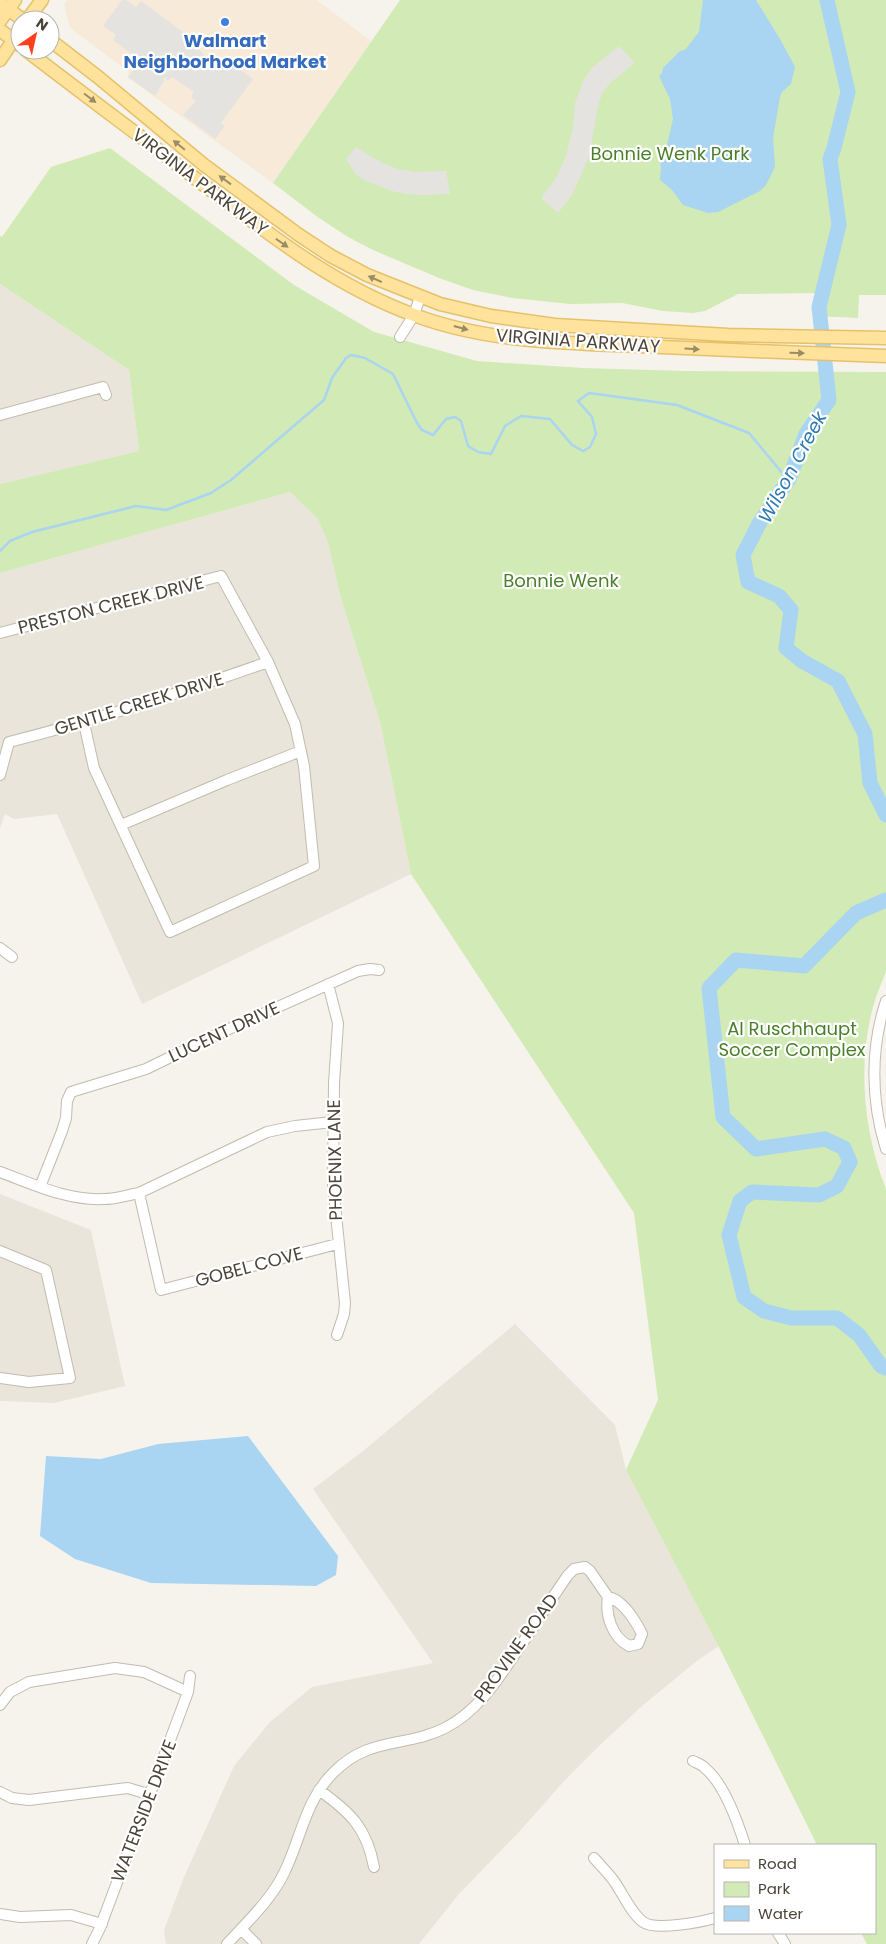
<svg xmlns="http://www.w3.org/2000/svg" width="886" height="1944" font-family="Poppins,sans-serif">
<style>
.residential{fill:#eae5da}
.commercial{fill:#f7ead8}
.green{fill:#d2eab5}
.parking{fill:#e5e3e0}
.water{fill:#a9d4f2}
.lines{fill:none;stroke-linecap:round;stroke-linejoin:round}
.stream{stroke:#a9d4f2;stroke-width:2.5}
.river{stroke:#a9d4f2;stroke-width:15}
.minor-casing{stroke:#c2bbae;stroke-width:12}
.major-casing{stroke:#e6c16a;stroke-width:15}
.minor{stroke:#fff;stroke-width:10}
.major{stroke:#ffe39c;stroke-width:12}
.oneway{fill:#9c8c66}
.shop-dot{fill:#3f7fe0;stroke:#fff;stroke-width:2}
.labels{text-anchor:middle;stroke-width:4.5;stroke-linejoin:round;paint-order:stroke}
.shop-label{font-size:18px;font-weight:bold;fill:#366cbe;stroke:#fff}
.park-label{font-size:18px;fill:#4a7f2a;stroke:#fff}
.street-label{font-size:18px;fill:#4b4439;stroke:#fff}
.water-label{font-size:19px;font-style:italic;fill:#2e7ab2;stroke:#fff}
</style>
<rect width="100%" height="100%" fill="#f6f3ec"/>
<path class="residential" d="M 0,284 L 129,370 L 139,451 L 0,484 Z
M 290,492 L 318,519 L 328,543 L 340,595 L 380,722 L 411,874 L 142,1004 L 57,814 L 14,819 L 5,814 L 0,828 L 0,573 Z
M 0,1194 L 91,1230 L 125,1386 L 54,1403 L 0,1401 Z
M 515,1324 L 615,1425 L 626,1470 L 719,1646 L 698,1660 L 642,1706 L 599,1746 L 565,1780 L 519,1832 L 459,1894 L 419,1944 L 166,1944 L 164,1930 L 184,1877 L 234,1766 L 270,1722 L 312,1687 L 433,1663 L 313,1489 L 363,1451 Z"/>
<path class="commercial" d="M 67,0 L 317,0 L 371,41 L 273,183 L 127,77 L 129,72 L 70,28 L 64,4 Z"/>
<path class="green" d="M 400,0 L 886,0 L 886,295 L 859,295 L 858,318 L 816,316 L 820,293 L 738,294 L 705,311 L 693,313 L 663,311 L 622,303 L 570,304 L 512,298 L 473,290 L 439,278 L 373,250 L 348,237 L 319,218 L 273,183 Z
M 110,148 L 294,285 L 374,332 L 477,361 L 583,368 L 685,371 L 886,372 L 886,971 C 882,983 876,995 873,1007 C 857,1066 864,1133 886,1189 L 886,1944 L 867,1944 L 861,1933 L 875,1933 L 875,1845 L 817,1845 L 721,1651 L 626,1470 L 658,1400 L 634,1213 L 411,874 L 380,722 L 340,595 L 328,543 L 318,519 L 290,492 L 0,573 L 0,484 L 139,451 L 129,370 L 0,284 L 0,236 L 2,237 L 51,167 Z"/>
<path class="parking" d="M 122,0 L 126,0 L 136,7 L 141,1 L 199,44 L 197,48 L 214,64 L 219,59 L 242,71 L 253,79 L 221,123 L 225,126 L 215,139 L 183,115 L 196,101 L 191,97 L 194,92 L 172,77 L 168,81 L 164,77 L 164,81 L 155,96 L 128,77 L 135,69 L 137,58 L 113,40 L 116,35 L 103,26 Z
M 619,46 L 635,63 L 611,82 L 602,93 L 598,106 L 589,157 L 572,195 L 558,213 L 541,198 L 556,178 L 566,156 L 573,127 L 575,103 L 584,79 L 593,67 Z
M 356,147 L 382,163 L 398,169 L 415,172 L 446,171 L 450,194 L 422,195 L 406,194 L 392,191 L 366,181 L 356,175 L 346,159 Z"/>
<path class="water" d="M 703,0 L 756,0 L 780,39 L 795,67 L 791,84 L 782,92 L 780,97 L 773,138 L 775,167 L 766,185 L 760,191 L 718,212 L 708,213 L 683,205 L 672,190 L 660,180 L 661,167 L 659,156 L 667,145 L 673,119 L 670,99 L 659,76 L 662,73 L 663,68 L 680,51 L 685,50 L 699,32 Z
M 248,1436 L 338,1556 L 336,1575 L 316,1586 L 151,1583 L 75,1559 L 40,1536 L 46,1456 L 101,1459 L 158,1444 Z"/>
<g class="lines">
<path class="stream" d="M 0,551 L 10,541 L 32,532 L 136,506 L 166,510 L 211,493 L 231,480 L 324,400 L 332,378 L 346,358 L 351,355 L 365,358 L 393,374 L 417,423 L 422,430 L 433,435 L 446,419 L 455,417 L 461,421 L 468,446 L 478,452 L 491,454 L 505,426 L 521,416 L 550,419 L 572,445 L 583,451 L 590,447 L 596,434 L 592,417 L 578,401 L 589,393 L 677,405 L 749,433 L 788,480"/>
<path class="river" d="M 827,0 L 848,92 L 834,148 L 830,159 L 839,225 L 819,307 L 829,400 L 806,434 L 789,479 L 760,522 L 743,555 L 748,582 L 779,596 L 791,610 L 786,648 L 802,661 L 838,681 L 865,734 L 870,783 L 886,815
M 886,900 L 856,913 L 804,966 L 736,960 L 709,988 L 723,1117 L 756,1149 L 825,1139 L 844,1148 L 850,1162 L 837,1186 L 819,1195 L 752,1192 L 740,1201 L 729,1235 L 744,1297 L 764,1311 L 791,1318 L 837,1318 L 859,1335 L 881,1366 L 886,1368"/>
<g class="minor-casing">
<path id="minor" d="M 400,337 L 414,315 L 420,297
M 0,415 L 103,387 L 106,395
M 0,633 L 221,576 L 268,662 L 295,724 L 304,766 L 314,866 L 170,932 L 94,768 L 84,723
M 0,775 L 9,742 C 97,720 183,692 268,662
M 121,825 L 227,780 L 301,751
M 0,948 L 12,957
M 328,984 L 338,1023 L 334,1083 L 333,1185 L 345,1303 L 344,1314 L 337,1335
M 886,1001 C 870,1049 871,1101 886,1149
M 0,1172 C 33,1184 68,1201 104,1199 C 116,1199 127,1195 139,1193 L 267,1132 L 295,1126 L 333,1122
M 40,1187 L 62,1131 L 66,1118 L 67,1101 L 71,1092 L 146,1069 L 220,1033 L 358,971 L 370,969 L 379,970
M 139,1193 L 161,1290 L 337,1244
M 0,1251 L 46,1270 L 70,1378 L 29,1382 L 0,1378
M 608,1597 C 623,1600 636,1622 642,1634 L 638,1644 L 629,1646 C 612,1637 605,1615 608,1597 Z
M 0,1705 L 10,1692 L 29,1682 L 115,1668 L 144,1672 L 188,1692
M 693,1761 C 697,1763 703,1765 706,1769 C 724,1784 738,1823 745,1845
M 319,1790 C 350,1812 367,1828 374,1867
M 0,1792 L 12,1798 L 29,1800 L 119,1789 L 128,1788 L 151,1795
M 594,1858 C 601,1866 608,1873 614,1881 C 623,1894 631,1913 643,1922 C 655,1931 701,1922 715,1918
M 0,1914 L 20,1917 L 71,1915 L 102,1924
M 241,1929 L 256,1944
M 778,1933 L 785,1944
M 92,1944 L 100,1928 L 188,1692 L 190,1676
M 227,1944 C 247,1922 271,1900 284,1873 C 301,1839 305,1800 334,1772 C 370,1736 405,1748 445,1728 C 480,1710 500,1676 521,1645 C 537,1622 552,1598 568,1575 L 574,1569 L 585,1567 L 590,1571 L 608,1597"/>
</g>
<g class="major-casing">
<path id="major" d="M 0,3 L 23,20
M 27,20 L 42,0
M 0,21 L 15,0
M 0,30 L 20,45
M 50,40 L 98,77 L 204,165 L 299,235 L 331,256 L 367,275 L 440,304 L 491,316 L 555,325 L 728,335 L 886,338
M 26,50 C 83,94 140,136 196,179 C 265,231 332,285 414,315 C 486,342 563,343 639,346 C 721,350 804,353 886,356
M 0,60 L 20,30"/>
</g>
<use href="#minor" class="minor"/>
<use href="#major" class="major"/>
</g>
<defs><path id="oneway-solid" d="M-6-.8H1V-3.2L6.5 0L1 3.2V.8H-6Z" transform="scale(1.25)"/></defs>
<g class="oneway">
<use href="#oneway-solid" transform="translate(90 98) rotate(37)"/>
<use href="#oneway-solid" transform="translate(179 145) rotate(-141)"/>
<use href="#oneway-solid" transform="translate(225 180) rotate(-144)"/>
<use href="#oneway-solid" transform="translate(282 243) rotate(35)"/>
<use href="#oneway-solid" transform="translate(375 279) rotate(-156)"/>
<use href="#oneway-solid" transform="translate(461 328) rotate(15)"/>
<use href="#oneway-solid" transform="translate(692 349) rotate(3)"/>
<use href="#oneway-solid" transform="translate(797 353) rotate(2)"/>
</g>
<circle class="shop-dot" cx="225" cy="22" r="5"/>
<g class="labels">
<g class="shop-label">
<text x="225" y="47">Walmart<tspan x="225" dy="21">Neighborhood Market</tspan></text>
</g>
<g class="park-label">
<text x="670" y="160">Bonnie Wenk Park</text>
<text x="561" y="587">Bonnie Wenk</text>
<text x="792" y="1035">Al Ruschhaupt<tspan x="792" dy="21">Soccer Complex</tspan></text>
</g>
<g class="street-label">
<text transform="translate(200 182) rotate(37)" y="6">VIRGINIA PARKWAY</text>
<text transform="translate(578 341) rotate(4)" y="6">VIRGINIA PARKWAY</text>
<text transform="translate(111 605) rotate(-14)" y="6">PRESTON CREEK DRIVE</text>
<text transform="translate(139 704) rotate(-17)" y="6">GENTLE CREEK DRIVE</text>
<text transform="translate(224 1032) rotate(-25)" y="6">LUCENT DRIVE</text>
<text transform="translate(335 1160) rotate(-91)" y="6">PHOENIX LANE</text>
<text transform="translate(249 1267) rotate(-15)" y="6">GOBEL COVE</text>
<text transform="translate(516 1648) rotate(-54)" y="6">PROVINE ROAD</text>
<text transform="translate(144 1811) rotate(-69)" y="6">WATERSIDE DRIVE</text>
</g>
<g class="water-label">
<text transform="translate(792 467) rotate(-62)" y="7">Wilson Creek</text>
</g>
</g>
<rect x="714" y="1844" width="162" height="90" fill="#ffffff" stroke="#b7b4b0"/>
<rect x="724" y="1860" width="25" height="8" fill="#ffe39c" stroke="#b7b4b0"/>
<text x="758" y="1869" font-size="15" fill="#4b4439">Road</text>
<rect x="724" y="1882" width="25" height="15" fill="#d2eab5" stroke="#b7b4b0"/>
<text x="758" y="1894" font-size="15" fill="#4b4439">Park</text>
<rect x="724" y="1906" width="25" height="15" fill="#a9d4f2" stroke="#b7b4b0"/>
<text x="758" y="1919" font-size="15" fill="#4b4439">Water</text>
<g transform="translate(35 35) rotate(34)"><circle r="24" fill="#ffffff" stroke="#b7b4b0"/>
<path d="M0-4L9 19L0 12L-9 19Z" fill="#fc3f1d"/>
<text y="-8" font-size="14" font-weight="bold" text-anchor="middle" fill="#4b4439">N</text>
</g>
</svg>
